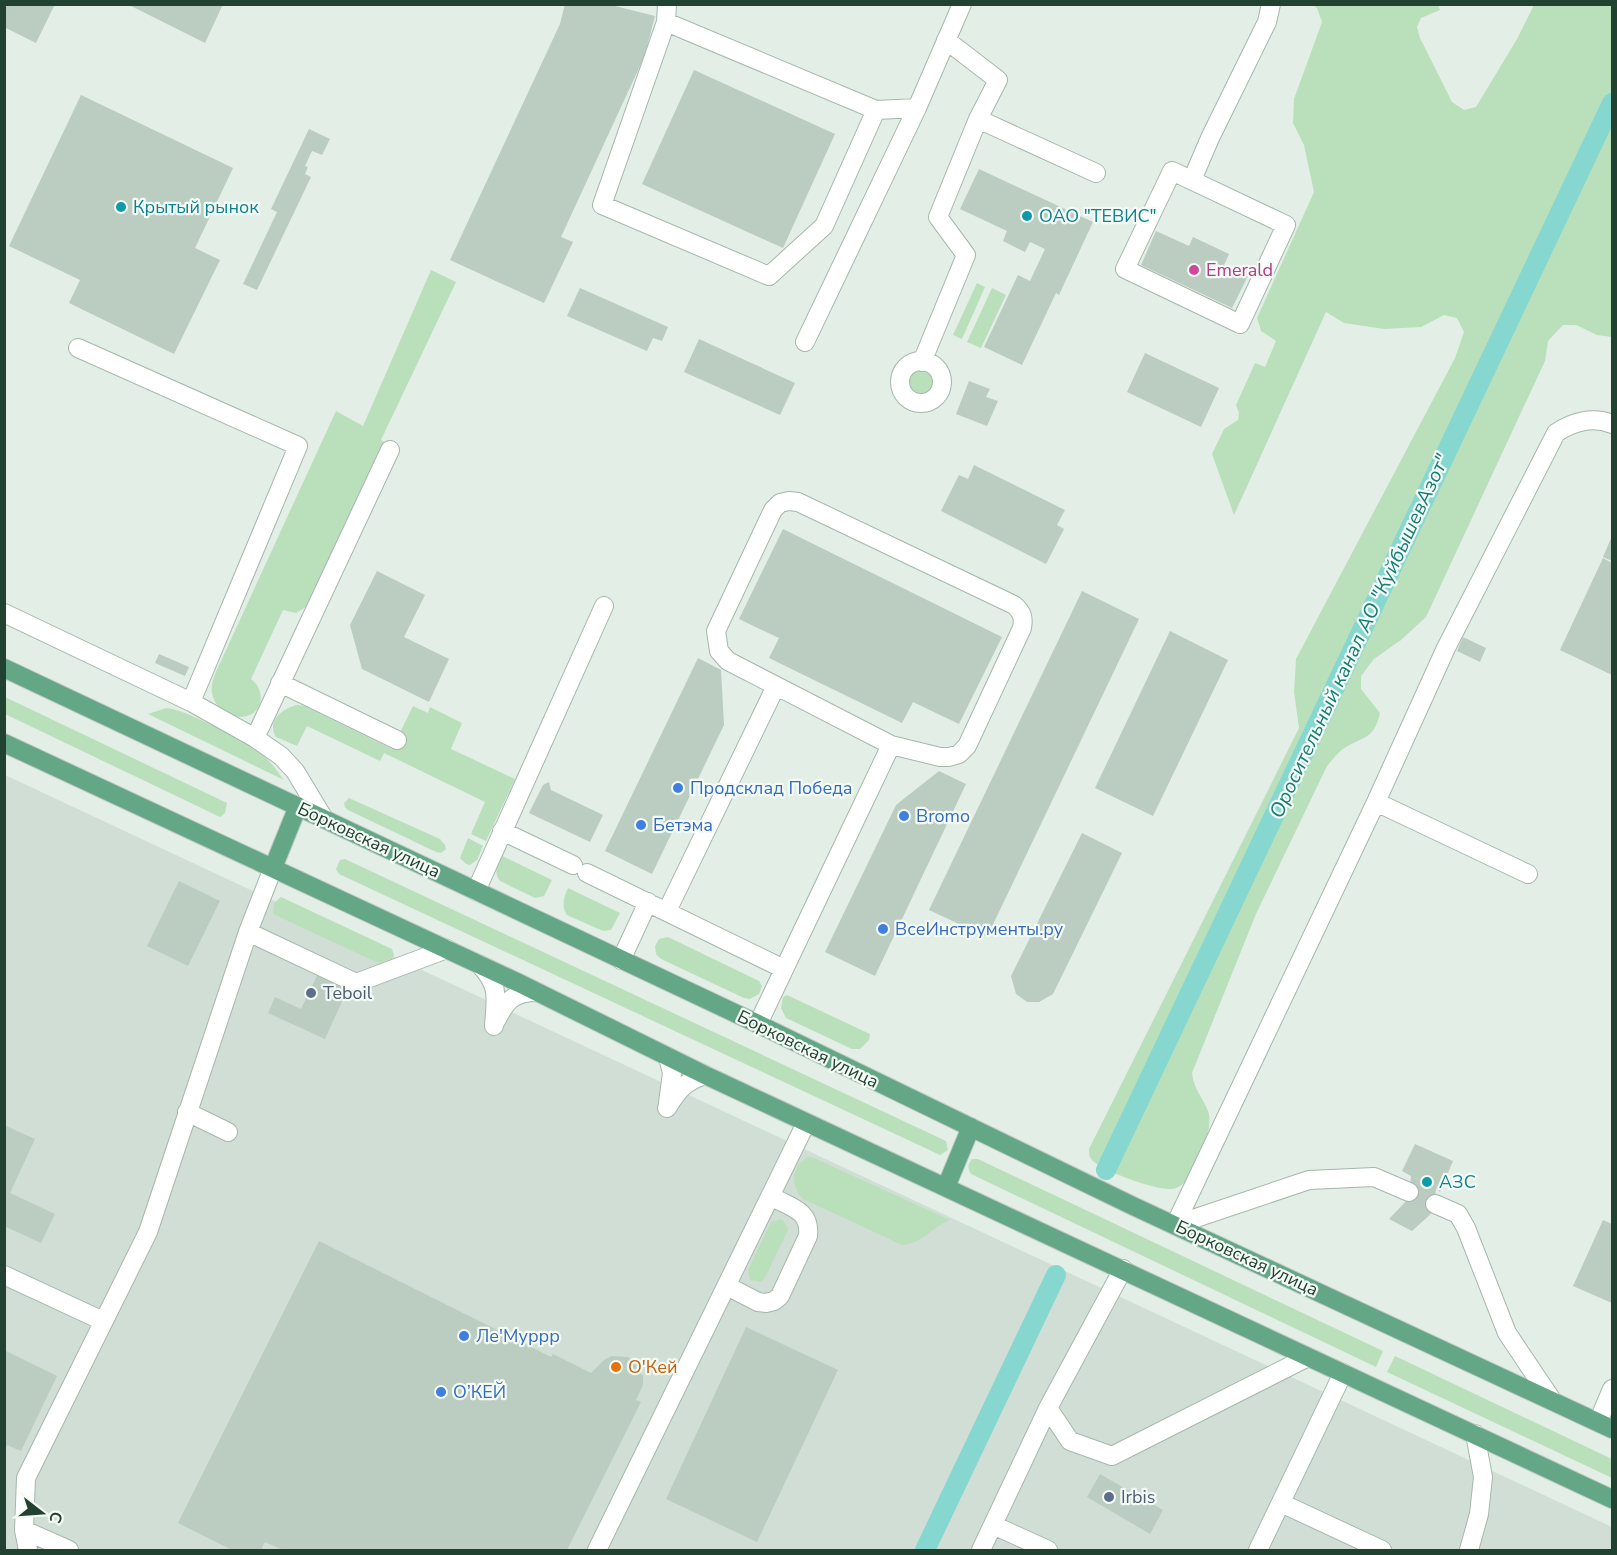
<svg xmlns="http://www.w3.org/2000/svg" width="1617" height="1555" font-family="'Nunito Sans',sans-serif">
<style>
.built{fill:#d1ded5}
.green{fill:#bae0bb}
.lines{fill:none;stroke-linecap:round;stroke-linejoin:round}
.canal{stroke:#87d7d1;stroke-width:20}
.building{fill:#bbccc1}
.minor-tunnel{stroke:#bccbc2;stroke-width:18;stroke-dasharray:18 9;stroke-linecap:butt}
.minor-casing{stroke:#a5b7ac;stroke-width:20}
.major-casing{stroke:#c1cac5;stroke-width:20}
.minor{stroke:#fff;stroke-width:18}
.major{stroke:#64a786;stroke-width:18}
.culture-dot{fill:#0f9aa8;stroke:#f4faf5;stroke-width:2}
.hotel-dot{fill:#d1479c;stroke:#f4faf5;stroke-width:2}
.shop-dot{fill:#3f7fe0;stroke:#f4faf5;stroke-width:2}
.service-dot{fill:#5c6f8a;stroke:#f4faf5;stroke-width:2}
.food-dot{fill:#e8710a;stroke:#f4faf5;stroke-width:2}
.labels{text-anchor:middle;stroke-width:4.5;stroke-linejoin:round;paint-order:stroke}
.culture-label{font-size:18px;fill:#0d838f;stroke:#f4faf5;text-anchor:start}
.hotel-label{font-size:18px;fill:#b23c85;stroke:#f4faf5;text-anchor:start}
.shop-label{font-size:18px;fill:#366cbe;stroke:#f4faf5;text-anchor:start}
.street-label{font-size:18px;fill:#214131;stroke:#f4faf5}
.service-label{font-size:18px;fill:#4e5e75;stroke:#f4faf5;text-anchor:start}
.food-label{font-size:18px;fill:#c56008;stroke:#f4faf5;text-anchor:start}
.water-label{font-size:20px;font-style:italic;fill:#167c76;stroke:#f4faf5}
</style>
<rect width="100%" height="100%" fill="#e3eee6"/>
<path class="built" d="M 5,775 L 1612,1527 L 1612,1550 L 5,1550 Z"/>
<path class="green" d="M 1312,5 L 1438,5 L 1440,10 L 1421,18 L 1417,27 L 1420,38 L 1452,102 L 1464,110 L 1476,107 L 1517,39 L 1534,5 L 1612,5 L 1612,337 L 1597,335 L 1576,325 L 1563,325 L 1548,341 L 1545,361 L 1426,617 L 1401,640 L 1374,659 L 1361,676 L 1361,689 L 1380,713 C 1374,740 1363,736 1343,749 C 1337,753 1332,761 1327,766 L 1256,914 L 1192,1073 C 1194,1090 1202,1096 1208,1111 C 1214,1126 1200,1164 1191,1177 C 1188,1180 1180,1187 1176,1188 C 1163,1194 1103,1171 1093,1161 C 1089,1157 1089,1154 1089,1149 L 1299,728 L 1294,692 L 1296,659 L 1455,358 L 1464,332 L 1457,318 L 1444,315 L 1421,327 L 1384,329 L 1344,323 L 1326,312 L 1234,515 L 1212,454 L 1224,429 L 1238,420 L 1239,413 L 1236,405 L 1255,363 L 1265,367 L 1276,341 L 1261,331 L 1257,318 L 1314,192 L 1304,145 L 1293,123 L 1294,99 L 1322,22 L 1317,8 Z
M 431,270 L 456,282 L 381,440 L 385,443 L 306,607 L 296,613 L 283,610 L 251,679 C 266,690 264,715 242,717 C 237,717 233,715 228,713 C 212,705 208,691 215,674 L 336,411 L 363,426 Z
M 977,283 L 985,287 L 962,339 L 953,335 Z
M 992,288 L 1006,295 L 981,348 L 967,342 Z
M909 383a13 13 0 1 1 26 0a13 13 0 1 1-26 0Z
M 5,697 L 227,803 L 225,813 L 220,817 L 5,714 Z
M 297,705 L 304,706 L 392,749 L 413,706 L 428,713 L 430,707 L 462,723 L 451,749 L 515,779 L 486,841 L 471,834 L 485,802 L 384,753 L 380,761 L 307,726 L 297,746 L 276,737 C 266,721 283,708 297,705 Z
M 166,708 C 185,709 243,740 259,752 C 269,759 276,770 284,780 L 148,714 Z
M 349,798 L 440,839 L 445,845 L 446,849 L 441,853 L 436,852 L 348,810 L 345,807 L 344,803 Z
M 468,838 L 483,846 L 477,860 L 470,865 L 466,864 L 460,858 Z
M 500,855 L 552,880 L 544,896 L 535,898 L 500,881 C 494,874 496,863 500,855 Z
M 345,859 L 946,1141 L 948,1150 L 940,1155 L 339,874 L 336,869 L 340,860 Z
M 568,888 L 620,913 L 611,930 L 603,931 L 567,915 C 561,907 564,896 568,888 Z
M 281,897 L 392,949 L 394,956 L 391,959 L 378,963 L 273,914 L 274,903 Z
M 668,937 L 759,981 L 762,986 L 759,994 L 750,999 L 744,998 L 661,959 L 656,954 L 655,946 L 659,939 Z
M 787,995 L 870,1034 L 869,1040 L 860,1049 L 852,1049 L 786,1018 L 781,1008 L 783,997 Z
M 808,1157 L 814,1158 L 950,1220 C 933,1227 921,1244 902,1245 L 803,1199 C 790,1186 791,1166 808,1157 Z
M 972,1159 L 978,1159 L 1383,1351 L 1376,1367 L 971,1174 C 967,1168 968,1164 972,1159 Z
M 782,1219 L 787,1226 L 788,1230 L 765,1278 L 761,1282 L 750,1280 L 748,1270 L 771,1222 Z
M 1395,1356 L 1612,1459 L 1612,1478 L 1387,1372 Z"/>
<g class="lines">
<path class="canal" d="M 1106,1170 L 1612,103
M 925,1550 L 1056,1275"/>
</g>
<path class="building" d="M 4,4 L 55,4 L 36,43 L 4,27 Z
M 127,4 L 223,4 L 205,43 Z
M 565,4 L 607,4 L 655,16 L 645,55 L 561,237 L 573,242 L 544,303 L 450,260 L 560,24 Z
M 694,70 L 835,134 L 783,248 L 642,184 Z
M 81,95 L 233,168 L 195,248 L 220,260 L 174,354 L 69,303 L 80,280 L 9,246 Z
M 309,129 L 330,139 L 322,155 L 312,151 L 305,166 L 308,167 L 305,174 L 311,177 L 257,290 L 243,284 L 277,212 L 271,209 Z
M 979,169 L 1093,222 L 1059,295 L 1056,293 L 1022,365 L 984,347 L 1018,275 L 1030,281 L 1045,249 L 1030,242 L 1025,252 L 1003,241 L 1007,231 L 960,209 Z
M 1156,231 L 1189,246 L 1193,237 L 1229,254 L 1224,265 L 1248,276 L 1232,308 L 1141,265 Z
M 580,288 L 668,327 L 662,341 L 653,338 L 647,351 L 567,316 Z
M 699,339 L 795,383 L 780,415 L 684,372 Z
M 1145,353 L 1219,388 L 1201,427 L 1127,392 Z
M 969,381 L 990,389 L 986,397 L 998,401 L 987,426 L 956,414 Z
M 974,465 L 1065,510 L 1057,525 L 1064,529 L 1046,564 L 941,511 L 959,475 L 968,479 Z
M 783,529 L 1002,637 L 959,724 L 913,702 L 902,723 L 769,658 L 779,638 L 739,619 Z
M 1612,536 L 1612,561 L 1603,557 Z
M 1603,558 L 1612,563 L 1612,675 L 1560,650 Z
M 377,571 L 425,595 L 404,637 L 449,659 L 429,702 L 362,669 L 350,625 Z
M 1082,591 L 1139,619 L 987,937 L 929,910 Z
M 1170,631 L 1228,660 L 1153,816 L 1095,788 Z
M 1463,637 L 1486,648 L 1480,662 L 1457,651 Z
M 159,654 L 189,667 L 185,676 L 155,663 Z
M 698,658 L 721,670 L 724,725 L 652,874 L 605,851 Z
M 939,771 L 966,784 L 875,976 L 825,952 L 896,805 Z
M 549,782 L 551,790 L 603,815 L 590,842 L 529,813 L 543,785 Z
M 1082,833 L 1122,853 L 1053,994 L 1039,1002 L 1027,1002 L 1016,994 L 1011,976 Z
M 179,881 L 220,901 L 188,966 L 147,946 Z
M 325,959 L 355,973 L 325,1039 L 268,1013 L 275,997 L 301,1009 Z
M 4,1125 L 35,1139 L 10,1193 L 55,1214 L 41,1243 L 4,1226 Z
M 1415,1144 L 1453,1161 L 1440,1192 L 1436,1188 L 1434,1211 L 1412,1231 L 1389,1219 L 1409,1198 L 1411,1176 L 1402,1171 Z
M 1603,1220 L 1612,1224 L 1612,1303 L 1573,1286 Z
M 319,1241 L 551,1357 L 553,1354 L 591,1373 L 604,1360 L 611,1356 L 628,1357 L 635,1362 L 643,1377 L 643,1385 L 636,1400 L 641,1402 L 567,1550 L 283,1550 L 265,1542 L 261,1550 L 232,1550 L 178,1523 Z
M 746,1327 L 838,1370 L 757,1542 L 666,1499 Z
M 4,1350 L 57,1376 L 21,1451 L 7,1445 L 4,1451 Z
M 1100,1474 L 1163,1510 L 1150,1534 L 1087,1497 Z"/>
<g class="lines">
<path class="minor-tunnel" d="M 1409,1192 L 1435,1204"/>
<g class="minor-casing">
<path id="minor" d="M 667,4 L 666,22 L 876,110 L 917,108
M 666,22 L 602,205 L 769,276 L 824,226 L 876,110
M 978,119 L 1096,173
M 1172,171 L 1286,225 L 1240,324 L 1125,269 Z
M 1192,180 L 1210,138 L 1267,22 L 1271,4
M 805,342 L 917,108 L 962,4
M 78,348 L 298,446 L 191,702
M900 382a21 21 0 1 1 42 0a21 21 0 1 1-42 0Z
M 922,362 L 966,255 L 938,217 L 978,119 L 998,80 L 946,40
M 789,501 L 798,502 L 1014,605 C 1022,612 1024,617 1022,628 L 967,746 L 959,754 L 949,757 L 940,757 L 891,745 L 728,661 L 719,651 L 716,631 L 773,510 L 780,503 Z
M 4,613 L 191,702 L 255,738 L 281,756 L 295,771 L 324,819
M 280,683 L 397,740
M 255,738 L 390,450
M 1376,802 L 1528,874
M 502,831 L 573,865
M 587,873 L 784,969
M 476,891 L 604,606
M 667,911 L 776,686
M 248,932 L 356,983 L 447,949
M 621,960 L 648,902
M 480,965 C 500,986 496,998 494,1026
M 496,1021 C 506,1001 513,992 537,992
M 758,1024 L 891,745
M 668,1103 L 672,1073 L 668,1057
M 667,1108 C 678,1090 684,1082 705,1075
M 187,1112 L 228,1132
M 1435,1204 L 1458,1214 L 1466,1228 L 1507,1333 L 1552,1400
M 1175,1225 L 1376,802 L 1446,648 L 1556,433 C 1572,422 1593,416 1612,424
M 1175,1225 L 1309,1180 L 1374,1177 L 1409,1192
M 4,1275 L 103,1321
M 727,1286 L 758,1302 L 766,1303 L 774,1301 L 780,1296 L 808,1236 C 811,1210 790,1207 770,1196
M 1048,1408 L 1070,1441 L 1112,1456 L 1308,1357
M 1598,1422 L 1612,1389
M 1281,1503 L 1382,1550
M 993,1525 L 1048,1550
M 24,1530 L 69,1550
M 28,1550 L 24,1530 L 26,1478 L 148,1232 L 248,932 L 273,868
M 597,1550 L 806,1123
M 981,1550 L 1048,1408 L 1123,1269
M 1258,1550 L 1343,1373
M 1469,1550 L 1479,1514 L 1483,1477 L 1475,1434"/>
</g>
<g class="major-casing">
<path id="major" d="M 4,668 L 758,1024 L 1133,1206 L 1612,1429
M 4,743 L 519,983 L 705,1075 L 1612,1499
M 273,868 L 298,806
M 946,1187 L 971,1127"/>
</g>
<use href="#minor" class="minor"/>
<use href="#major" class="major"/>
</g>
<g class="culture-dot">
<circle cx="121" cy="207" r="6"/>
<circle cx="1027" cy="216" r="6"/>
<circle cx="1427" cy="1182" r="6"/>
</g>
<circle class="hotel-dot" cx="1194" cy="270" r="6"/>
<g class="shop-dot">
<circle cx="678" cy="788" r="6"/>
<circle cx="904" cy="816" r="6"/>
<circle cx="641" cy="825" r="6"/>
<circle cx="883" cy="929" r="6"/>
<circle cx="464" cy="1336" r="6"/>
<circle cx="441" cy="1392" r="6"/>
</g>
<g class="service-dot">
<circle cx="311" cy="993" r="6"/>
<circle cx="1109" cy="1497" r="6"/>
</g>
<circle class="food-dot" cx="616" cy="1367" r="6"/>
<g class="labels">
<g class="culture-label">
<text x="133" y="213">Крытый рынок</text>
<text x="1039" y="222">ОАО "ТЕВИС"</text>
<text x="1439" y="1188">АЗС</text>
</g>
<g class="hotel-label">
<text x="1206" y="276">Emerald</text>
</g>
<g class="shop-label">
<text x="690" y="794">Продсклад Победа</text>
<text x="916" y="822">Bromo</text>
<text x="653" y="831">Бетэма</text>
<text x="895" y="935">ВсеИнструменты.ру</text>
<text x="476" y="1342">Ле'Муррр</text>
<text x="453" y="1398">О’КЕЙ</text>
</g>
<g class="street-label">
<text transform="translate(369 840) rotate(25)" y="6">Борковская улица</text>
<text transform="translate(808 1049) rotate(26)" y="6">Борковская улица</text>
<text transform="translate(1247 1258) rotate(25)" y="6">Борковская улица</text>
</g>
<g class="service-label">
<text x="323" y="999">Teboil</text>
<text x="1121" y="1503">Irbis</text>
</g>
<g class="food-label">
<text x="628" y="1373">О'Кей</text>
</g>
<g class="water-label">
<text transform="translate(1359 636) rotate(-65)" y="7">Оросительный канал АО "КуйбышевАзот"</text>
</g>
</g>
<rect width="1617" height="1555" fill="none" stroke="#214131" stroke-width="12"/>
<g transform="translate(42 1513) rotate(107)" stroke="#f4faf5" stroke-width="4.5" paint-order="stroke">
<path d="M0-4.5L10 22L0 15L-10 22Z" fill="#214131"/>
<text y="-9" font-size="16" font-weight="bold" text-anchor="middle" fill="#214131">С</text>
</g>
</svg>
